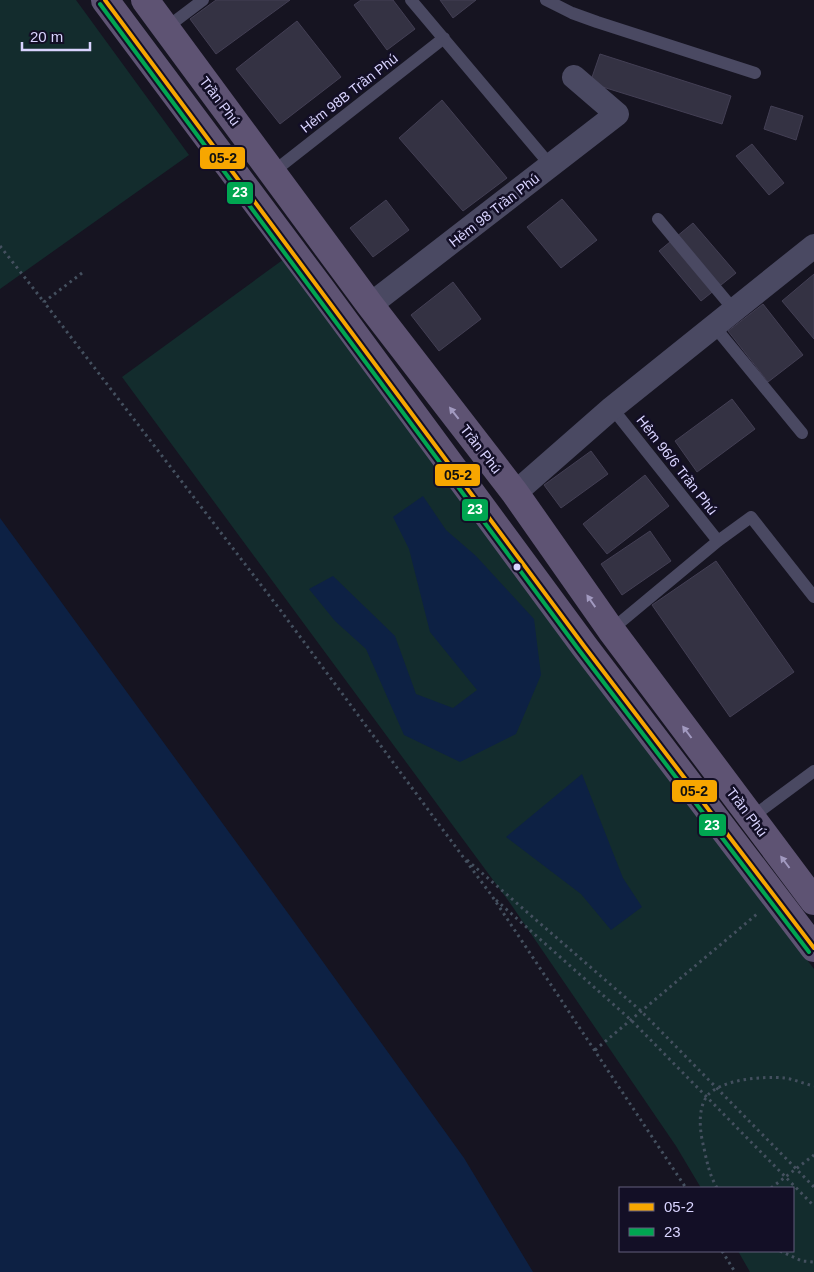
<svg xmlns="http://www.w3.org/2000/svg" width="814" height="1272" font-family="Helvetica,sans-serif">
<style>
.green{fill:#132c2d}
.water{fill:#0d2144}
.building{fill:#343243;stroke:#433f54}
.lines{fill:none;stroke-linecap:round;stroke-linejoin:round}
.path{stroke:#44505f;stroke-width:3;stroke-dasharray:2.5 4;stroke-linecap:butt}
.lane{stroke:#4a4962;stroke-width:12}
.street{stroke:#4a4962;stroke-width:24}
.primary{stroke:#5e5373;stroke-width:28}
.bus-1-casing{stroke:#130f26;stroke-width:8}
.bus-2-casing{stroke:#130f26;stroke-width:8}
.bus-1{stroke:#f7a600;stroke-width:4}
.bus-2{stroke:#00a651;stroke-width:4}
.oneway{fill:#a29ac0}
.bus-dot{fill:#d9d4ff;stroke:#130f26;stroke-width:2}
.labels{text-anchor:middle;stroke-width:5;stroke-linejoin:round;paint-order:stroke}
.street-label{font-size:14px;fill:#d9d4ff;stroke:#130f26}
.line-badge{stroke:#130f26;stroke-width:2}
.badge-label{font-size:14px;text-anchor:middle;font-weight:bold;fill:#fff}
.pale-badge-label{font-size:14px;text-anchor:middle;font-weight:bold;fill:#111}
</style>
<rect width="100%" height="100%" fill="#161421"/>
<path class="green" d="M 0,0 L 76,0 L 189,155 L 0,289 Z
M 284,259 L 814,969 L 814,1272 L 750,1272 L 738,1251 L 793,1251 L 793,1188 L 701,1188 L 676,1146 L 510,903 L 122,377 Z"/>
<path class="water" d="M 423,496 L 446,530 L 476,556 L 534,619 L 541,675 L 516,734 L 460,762 L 404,735 L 366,649 L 335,621 L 309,589 L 333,576 L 395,636 L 416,694 L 453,708 L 477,690 L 430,632 L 409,549 L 393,517 Z
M 0,518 L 290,916 L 464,1158 L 533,1272 L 0,1272 Z
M 582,774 L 623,878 L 642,907 L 611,930 L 581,894 L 506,837 Z"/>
<path class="building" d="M 216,0 L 290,0 L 216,54 L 190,19 Z
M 361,0 L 393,0 L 415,29 L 387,50 L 354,5 Z
M 440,0 L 476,0 L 453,18 Z
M 297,21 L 341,77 L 280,124 L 236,69 Z
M 600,54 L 731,96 L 722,124 L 590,83 Z
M 442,100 L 507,178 L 463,211 L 399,138 Z
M 771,106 L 803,116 L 796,140 L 764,129 Z
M 752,144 L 784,183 L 769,195 L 736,156 Z
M 562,199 L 597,240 L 561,268 L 527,227 Z
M 386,200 L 409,230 L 373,257 L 350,228 Z
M 693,223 L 736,273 L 701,301 L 659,251 Z
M 814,274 L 814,339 L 782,301 Z
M 453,282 L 481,319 L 439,351 L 411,315 Z
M 763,304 L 803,355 L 768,382 L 728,331 Z
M 732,399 L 755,429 L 697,472 L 675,441 Z
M 591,451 L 608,474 L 561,508 L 544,485 Z
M 645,475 L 669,506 L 607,554 L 583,524 Z
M 650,531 L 671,561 L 622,595 L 601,564 Z
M 716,561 L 794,672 L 730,717 L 652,605 Z"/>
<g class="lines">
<path class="path" d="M 0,246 L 44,302
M 82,273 L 44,302 L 281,611 L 492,896 L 686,1188
M 467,860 L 641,1011 L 814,1187
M 496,900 L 631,1020 L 814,1206
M 595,1050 L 757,914
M 717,1188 C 710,1176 707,1163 704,1148 C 700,1133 697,1110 707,1096 C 721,1079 764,1076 784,1078 C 794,1079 804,1084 814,1086
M 771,1188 L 814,1155
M 722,1251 L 735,1272
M 780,1251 L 802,1261 L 814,1262"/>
<path class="lane" d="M 411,0 L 551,166
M 546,0 L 572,13 L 597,22 L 755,73
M 166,28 L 203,0
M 273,172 L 444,38
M 658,219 L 734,310
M 714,326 L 802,433
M 612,408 L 718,541
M 611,630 L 718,541 L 751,517 L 814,597
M 752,817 L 814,771"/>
<path class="street" d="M 370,305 L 617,114 L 574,77
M 515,493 L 612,408 L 814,246"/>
<path class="primary" d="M 105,0 L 321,289 L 584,646 L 814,948
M 145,0 L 370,305 L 515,493 L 611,630 L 814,901"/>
<g class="bus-1-casing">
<path id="bus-1" d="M 105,0 L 584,646 L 814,948"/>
</g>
<g class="bus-2-casing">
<path id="bus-2" d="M 100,4 L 579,650 L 809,952"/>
</g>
<use href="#bus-1" class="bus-1"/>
<use href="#bus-2" class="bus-2"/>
</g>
<defs><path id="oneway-solid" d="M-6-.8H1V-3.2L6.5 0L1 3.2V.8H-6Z" transform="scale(1.25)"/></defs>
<g class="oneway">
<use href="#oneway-solid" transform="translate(454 413) rotate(-128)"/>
<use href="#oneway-solid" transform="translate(591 601) rotate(-125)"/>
<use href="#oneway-solid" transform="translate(687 732) rotate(-127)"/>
<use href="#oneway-solid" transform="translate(785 862) rotate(-127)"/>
</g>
<circle class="bus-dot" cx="517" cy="567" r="4.5"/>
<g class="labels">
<g class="street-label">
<text transform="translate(349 93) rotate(-38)" y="5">Hẻm 98B Trần Phú</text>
<text transform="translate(220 101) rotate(53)" y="5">Trần Phú</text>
<text transform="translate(494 210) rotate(-38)" y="5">Hẻm 98 Trần Phú</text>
<text transform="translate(481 449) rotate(52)" y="5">Trần Phú</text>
<text transform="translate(677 465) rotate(52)" y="5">Hẻm 96/6 Trần Phú</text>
<text transform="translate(747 812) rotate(53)" y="5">Trần Phú</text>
</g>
</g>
<g class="line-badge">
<rect x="199" y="146" width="47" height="24" rx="5" fill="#f7a600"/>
<rect x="226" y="181" width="28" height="24" rx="5" fill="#00a651"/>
<rect x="434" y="463" width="47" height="24" rx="5" fill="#f7a600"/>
<rect x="461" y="498" width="28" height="24" rx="5" fill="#00a651"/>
<rect x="671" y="779" width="47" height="24" rx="5" fill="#f7a600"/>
<rect x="698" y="813" width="29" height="24" rx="5" fill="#00a651"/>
</g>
<g class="badge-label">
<text x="240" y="197">23</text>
<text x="475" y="514">23</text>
<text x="712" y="830">23</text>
</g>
<g class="pale-badge-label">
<text x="223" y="163">05-2</text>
<text x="458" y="480">05-2</text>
<text x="694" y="796">05-2</text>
</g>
<rect x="619" y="1187" width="175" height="65" fill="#130f26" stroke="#625e7d"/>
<rect x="629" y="1203" width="25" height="8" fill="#f7a600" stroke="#625e7d"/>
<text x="664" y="1212" font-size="15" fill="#d9d4ff">05-2</text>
<rect x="629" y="1228" width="25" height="8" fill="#00a651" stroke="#625e7d"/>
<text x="664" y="1237" font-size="15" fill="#d9d4ff">23</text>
<path d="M22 42v8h68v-8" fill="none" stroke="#d9d4ff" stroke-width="2.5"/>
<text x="30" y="42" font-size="15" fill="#d9d4ff" stroke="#130f26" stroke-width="4" paint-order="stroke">20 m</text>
</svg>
